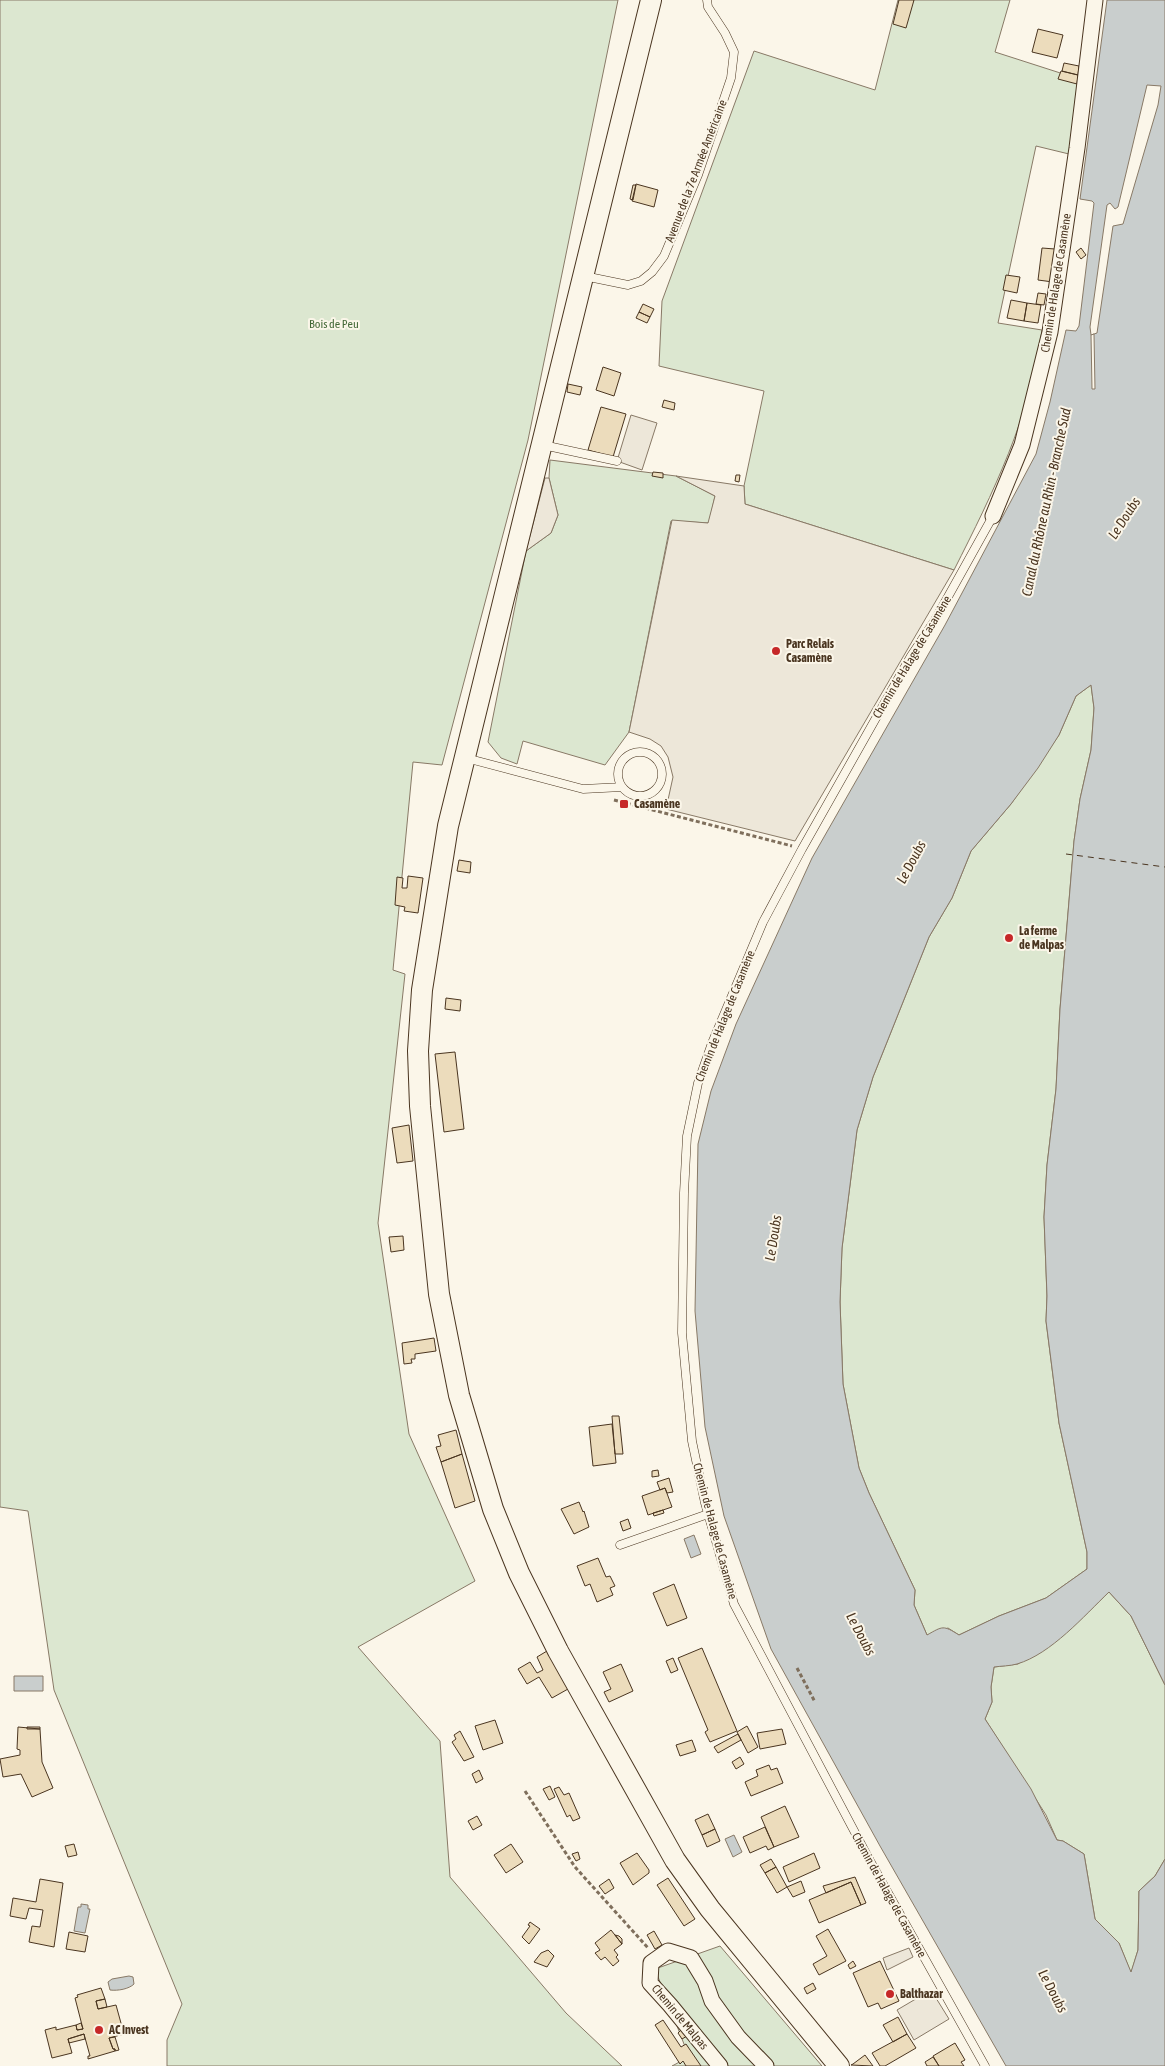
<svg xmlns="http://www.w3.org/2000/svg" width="1165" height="2066" font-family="'Asap Condensed',sans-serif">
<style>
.green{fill:#dce7d0;stroke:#887966}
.parking{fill:#ede7d9;stroke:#887966}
.water{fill:#c9cecd;stroke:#887966;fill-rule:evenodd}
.pier{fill:#fbf6e9;stroke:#887966}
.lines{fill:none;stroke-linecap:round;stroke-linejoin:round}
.ferry{stroke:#4a3520;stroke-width:1;stroke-dasharray:6 5;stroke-linecap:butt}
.building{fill:#ecdcbc;stroke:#4a3520}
.service-casing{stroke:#4a3520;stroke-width:9}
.minor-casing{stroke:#4a3520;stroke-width:17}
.secondary-casing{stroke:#4a3520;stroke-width:22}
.path{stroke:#7f6f5c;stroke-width:3;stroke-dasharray:4 2.5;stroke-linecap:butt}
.service{stroke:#fbf6e9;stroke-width:8}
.minor{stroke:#fbf6e9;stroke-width:15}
.secondary{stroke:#fbf6e9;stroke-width:20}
.poi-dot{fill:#c62828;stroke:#fbf6e9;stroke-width:2}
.labels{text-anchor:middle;stroke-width:4;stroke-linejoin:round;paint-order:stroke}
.street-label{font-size:12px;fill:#4a3520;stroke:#fbf6e9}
.park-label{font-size:12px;fill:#436837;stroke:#fbf6e9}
.poi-label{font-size:12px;font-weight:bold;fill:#4a3520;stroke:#fbf6e9;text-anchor:start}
.water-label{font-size:14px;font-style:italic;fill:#4a3520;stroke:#fbf6e9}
</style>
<rect width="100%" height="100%" fill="#fbf6e9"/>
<path class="green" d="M 0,0 L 618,0 L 528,440 L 442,765 L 413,762 L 393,970 L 405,974 L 378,1223 L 409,1434 L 475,1581 L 358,1647 L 440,1741 L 450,1877 L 566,2013 L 622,2066 L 167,2066 L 167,2040 L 182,2004 L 54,1690 L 28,1511 L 0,1507 Z
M 898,0 L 1010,0 L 995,52 L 1079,79 L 1069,154 L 1036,146 L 998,323 L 1042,330 C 1031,416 993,493 954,570 L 745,504 L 744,486 L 764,391 L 659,366 L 662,301 L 754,51 L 875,90 Z
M 550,460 L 676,476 L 715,496 L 709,523 L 671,521 L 629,732 L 605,765 L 523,741 L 517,764 L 501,758 L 488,742 L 526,551 L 551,533 L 558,515 L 549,478 Z
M 1091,685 L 1094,708 L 1091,750 L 1080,799 L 1074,841 L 1060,1009 L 1056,1089 L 1047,1165 L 1044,1217 L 1047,1296 L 1046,1321 L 1059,1423 L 1087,1552 L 1087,1569 L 1046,1598 L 999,1616 L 959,1635 L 948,1628 L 927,1635 L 914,1605 L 915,1590 L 869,1493 L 859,1468 L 843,1384 L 840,1302 L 842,1248 L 857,1130 L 873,1077 L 929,937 L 952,898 L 971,851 L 1011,804 L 1059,735 L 1076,696 Z
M 1109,1592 L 1131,1616 L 1165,1685 L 1165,1859 L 1155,1876 L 1139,1891 L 1138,1950 L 1131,1973 L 1119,1943 L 1095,1919 L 1084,1854 L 1063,1841 L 1057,1840 L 1046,1815 L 985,1719 L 992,1702 L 991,1687 L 994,1667 L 1018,1664 L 1072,1627 Z
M 720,1946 L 822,2066 L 672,2066 L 689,2057 L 655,1969 Z"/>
<path class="parking" d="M 631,415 L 657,423 L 642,470 L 617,461 Z
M 676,476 L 744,486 L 745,504 L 954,570 L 795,841 L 666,809 L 673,777 L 668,757 L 661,746 L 650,739 L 629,732 L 672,520 L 708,523 L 715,496 Z
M 545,478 L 549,478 L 558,515 L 551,533 L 526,551 Z
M 909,1948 L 913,1957 L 887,1970 L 883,1958 Z
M 931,1990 L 949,2019 L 914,2040 L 897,2010 Z"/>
<path class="water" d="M 1107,0 L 1165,0 L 1165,1685 L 1131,1616 L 1109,1592 C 1084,1616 1051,1654 1017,1664 C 1010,1666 1001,1666 994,1667 L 991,1687 L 992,1702 L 985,1719 L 1031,1789 L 1057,1840 L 1063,1841 L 1084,1854 L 1095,1919 L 1119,1943 L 1131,1972 L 1138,1950 L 1139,1891 L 1155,1876 L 1165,1859 L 1165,2066 L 1006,2066 L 880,1846 L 771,1649 L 724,1516 L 705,1427 L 695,1311 L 698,1144 L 711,1091 L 736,1024 L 812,858 L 945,625 L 1036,454 L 1050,402 L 1066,330 L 1076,331 L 1079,326 L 1094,203 L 1092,201 L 1080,199 ZM 1147,85 L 1161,86 L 1158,105 L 1123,224 L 1113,226 L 1097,333 L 1091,335 L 1090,327 L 1107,205 L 1110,203 L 1115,209 L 1118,207 ZM 1091,685 L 1094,708 L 1091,750 L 1080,799 L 1074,841 L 1060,1009 L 1056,1089 L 1047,1165 L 1044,1217 L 1047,1296 L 1046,1321 L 1059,1423 L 1087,1552 L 1087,1569 L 1046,1598 L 999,1616 L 959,1635 C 943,1625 943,1626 927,1635 L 914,1605 L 915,1590 L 869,1493 L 859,1468 L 843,1384 L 840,1302 L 842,1248 L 857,1130 L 873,1077 L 929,937 L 952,898 L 971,851 L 1011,804 L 1038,768 L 1059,735 L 1076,696 Z
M 694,1535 L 701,1554 L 691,1558 L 684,1539 Z
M 14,1676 L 43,1676 L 43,1691 L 14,1691 Z
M 734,1835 L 742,1852 L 733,1857 L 725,1839 Z
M 81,1904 L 88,1905 L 88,1909 L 90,1909 L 85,1933 L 74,1931 L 78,1907 L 81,1907 Z
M 129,1976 L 133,1977 L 134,1984 C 129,1989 118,1991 110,1990 L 108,1982 L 112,1979 Z"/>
<path class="pier" d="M 1094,334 L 1095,389 L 1092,389 L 1091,335 Z"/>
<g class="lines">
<path class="ferry" d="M 1066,854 L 1165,867"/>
</g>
<path class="building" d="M 899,0 L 914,0 L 906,28 L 893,24 Z
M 1038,29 L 1063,35 L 1057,58 L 1032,52 Z
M 1064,63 L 1079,66 L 1078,75 L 1062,71 Z
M 1061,71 L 1078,75 L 1077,84 L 1058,79 Z
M 636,184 L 658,190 L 654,207 L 632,201 Z
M 633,185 L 636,185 L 633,200 L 630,199 Z
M 1042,248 L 1055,249 L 1053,282 L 1038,280 Z
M 1081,248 L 1086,255 L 1081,259 L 1076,252 Z
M 1006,275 L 1020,277 L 1017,293 L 1003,290 Z
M 1038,293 L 1046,294 L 1044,305 L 1036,304 Z
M 1011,300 L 1027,303 L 1024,321 L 1007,318 Z
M 1027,303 L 1041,305 L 1038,323 L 1024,321 Z
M 643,304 L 654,309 L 650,317 L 639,312 Z
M 639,312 L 650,317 L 647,323 L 636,318 Z
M 603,367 L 621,373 L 614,396 L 596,390 Z
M 568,384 L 582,387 L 580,395 L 567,392 Z
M 664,400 L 675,403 L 674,410 L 662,407 Z
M 601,407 L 626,414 L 613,457 L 588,450 Z
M 653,472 L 663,473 L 663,478 L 652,476 Z
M 736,475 L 740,475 L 739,482 L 735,481 Z
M 459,860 L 471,862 L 470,873 L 457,871 Z
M 408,876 L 423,878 L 418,913 L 404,911 L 405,907 L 395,905 L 397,877 L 403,878 L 402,888 L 407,888 Z
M 446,998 L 461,1000 L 460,1011 L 445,1009 Z
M 455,1052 L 464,1129 L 444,1132 L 435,1054 Z
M 409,1125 L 413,1161 L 397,1163 L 392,1128 Z
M 403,1236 L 404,1250 L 391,1252 L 389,1237 Z
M 434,1338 L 436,1351 L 415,1354 L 415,1359 L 411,1359 L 412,1363 L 404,1364 L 402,1343 Z
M 612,1416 L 619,1416 L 623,1454 L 615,1454 Z
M 612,1424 L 616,1463 L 593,1466 L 589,1427 Z
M 456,1430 L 462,1454 L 441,1462 L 436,1447 L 441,1446 L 438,1435 Z
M 462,1454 L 475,1501 L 455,1508 L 441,1462 Z
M 658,1470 L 659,1476 L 652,1477 L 652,1471 Z
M 669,1478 L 673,1492 L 667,1493 L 665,1488 L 660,1490 L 657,1482 Z
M 665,1488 L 672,1507 L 648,1515 L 642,1496 Z
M 579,1502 L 583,1512 L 584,1511 L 589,1527 L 574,1534 L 561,1509 Z
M 663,1510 L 664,1513 L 654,1516 L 653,1513 Z
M 628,1519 L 631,1528 L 623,1531 L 620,1522 Z
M 598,1558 L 606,1577 L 610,1576 L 615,1586 L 610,1588 L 613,1595 L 597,1602 L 590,1584 L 585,1586 L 577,1566 Z
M 674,1584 L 687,1618 L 667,1626 L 653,1593 Z
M 702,1648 L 737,1731 L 710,1742 L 705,1732 L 708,1730 L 678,1658 Z
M 547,1651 L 568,1689 L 552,1698 L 539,1677 L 527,1684 L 518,1669 L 530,1662 L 537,1673 L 543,1670 L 537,1657 Z
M 673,1658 L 678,1670 L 671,1673 L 666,1661 Z
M 621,1664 L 633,1691 L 609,1702 L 604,1692 L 611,1689 L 603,1672 Z
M 495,1720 L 503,1743 L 483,1750 L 475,1726 Z
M 747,1726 L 758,1747 L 748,1753 L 737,1732 Z
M 18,1727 L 40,1729 L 42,1762 L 53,1788 L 32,1797 L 21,1774 L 3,1777 L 0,1759 L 20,1755 L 20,1750 L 17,1749 Z
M 27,1727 L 40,1727 L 40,1729 L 27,1729 Z
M 782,1729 L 786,1744 L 760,1749 L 757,1733 Z
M 460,1731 L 474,1757 L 464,1761 L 452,1742 L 456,1739 L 454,1735 Z
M 738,1734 L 741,1740 L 718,1753 L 714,1747 Z
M 692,1740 L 696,1751 L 680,1756 L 676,1745 Z
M 740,1757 L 744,1764 L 736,1769 L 732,1762 Z
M 769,1765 L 771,1770 L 777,1768 L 783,1783 L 751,1796 L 745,1782 L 758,1776 L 756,1770 Z
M 479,1770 L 483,1779 L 476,1783 L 472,1774 Z
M 550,1786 L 555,1797 L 549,1800 L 543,1789 Z
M 559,1787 L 564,1795 L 569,1793 L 580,1818 L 573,1821 L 570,1815 L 567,1817 L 554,1789 Z
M 785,1806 L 799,1837 L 774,1847 L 761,1817 Z
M 708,1814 L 715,1829 L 702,1835 L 695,1820 Z
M 477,1816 L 482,1825 L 473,1830 L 468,1821 Z
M 765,1827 L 774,1847 L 768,1850 L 766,1846 L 750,1853 L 743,1837 Z
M 715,1829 L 720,1841 L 707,1847 L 702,1835 Z
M 74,1844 L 77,1855 L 68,1857 L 65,1846 Z
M 511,1844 L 523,1862 L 506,1873 L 494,1855 Z
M 578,1852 L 580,1859 L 576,1861 L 572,1854 Z
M 637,1853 L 649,1870 L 649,1873 L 633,1885 L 620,1863 Z
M 814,1853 L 820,1868 L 789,1882 L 783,1867 Z
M 771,1859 L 776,1867 L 765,1873 L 760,1865 Z
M 776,1867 L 787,1887 L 777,1893 L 765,1873 Z
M 855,1877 L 866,1903 L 861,1905 L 851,1882 L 826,1893 L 823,1886 Z
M 668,1878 L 695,1919 L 684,1926 L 657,1885 Z
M 40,1879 L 63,1883 L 54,1947 L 29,1942 L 32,1926 L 40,1927 L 43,1910 L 29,1908 L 26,1919 L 10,1916 L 13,1898 L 36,1902 Z
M 609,1879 L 614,1888 L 605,1894 L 599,1886 Z
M 801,1881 L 805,1892 L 793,1897 L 787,1887 Z
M 851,1882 L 861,1905 L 819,1923 L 809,1900 Z
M 530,1922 L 540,1929 L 529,1944 L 522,1937 L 530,1926 L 528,1925 Z
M 828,1929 L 846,1961 L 819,1975 L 813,1964 L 827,1956 L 816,1936 Z
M 611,1930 L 622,1944 L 614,1950 L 618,1955 L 616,1957 L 619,1961 L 613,1966 L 605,1957 L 601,1960 L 595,1953 L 600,1950 L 595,1943 Z
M 654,1931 L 662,1945 L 655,1949 L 647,1935 Z
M 69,1932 L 88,1936 L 85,1952 L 66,1949 Z
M 615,1935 L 619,1936 L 622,1939 L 622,1944 Z
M 548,1950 L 554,1956 L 547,1967 L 534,1962 L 541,1953 Z
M 853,1961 L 856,1966 L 850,1969 L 848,1965 Z
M 880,1961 L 899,2001 L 881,2009 L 878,2003 L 868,2007 L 853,1973 Z
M 813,1983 L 816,1989 L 807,1994 L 804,1988 Z
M 101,1988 L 105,1999 L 96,2001 L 98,2009 L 116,2005 L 124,2034 L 109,2038 L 113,2049 L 115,2049 L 115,2051 L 88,2059 L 88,2056 L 90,2056 L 84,2034 L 68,2039 L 72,2053 L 52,2058 L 45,2030 L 56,2027 L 56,2030 L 76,2025 L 77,2030 L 83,2029 L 75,1998 L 78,1997 L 77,1995 Z
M 105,1999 L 107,2007 L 98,2009 L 96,2001 Z
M 898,2017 L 907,2034 L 893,2042 L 883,2025 Z
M 663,2020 L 681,2047 L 686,2044 L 701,2066 L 686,2066 L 683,2061 L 680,2064 L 655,2025 Z
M 81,2023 L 83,2029 L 77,2030 L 76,2025 Z
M 682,2029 L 687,2036 L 682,2039 L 678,2033 Z
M 84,2034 L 85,2039 L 69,2043 L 68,2039 Z
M 907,2034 L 916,2048 L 885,2066 L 880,2066 L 872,2053 Z
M 115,2037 L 119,2050 L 115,2051 L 115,2049 L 113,2049 L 109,2038 Z
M 955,2043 L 965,2060 L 961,2062 L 964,2066 L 939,2066 L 933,2056 Z
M 865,2055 L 873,2066 L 851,2065 L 853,2064 Z
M 933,2057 L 939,2066 L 927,2066 L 925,2062 Z"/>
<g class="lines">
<g class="service-casing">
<path id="service" d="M 584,276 L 628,285 L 641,281 L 652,272 L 664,256 L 698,175 L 731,78 L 734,52 L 725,33 L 708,7 L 707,0
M 543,445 L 617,461
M618 774a22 22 0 1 1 44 0a22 22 0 1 1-44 0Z
M 466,758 L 583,789 L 622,787
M 620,1545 L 708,1514
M 985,2066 L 869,1859 L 734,1604 L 705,1503 L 692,1441 L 682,1333 L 684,1193 L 687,1136 L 698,1083 L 712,1043 L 763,922 L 802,849 L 911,656 L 935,620 L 993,516"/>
</g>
<g class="minor-casing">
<path id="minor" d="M 993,516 L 1022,445 L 1050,332 L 1077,148 L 1095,0
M 720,2066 L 670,2005 L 650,1983 L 651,1963 L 668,1951 L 691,1958 L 705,1981 L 712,2001 L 738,2037 L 766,2066"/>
</g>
<g class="secondary-casing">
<path id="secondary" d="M 651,0 L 448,826 L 422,990 L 418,1051 L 420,1106 L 439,1294 L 459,1395 L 493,1509 L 519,1573 L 558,1651 L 675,1860 L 710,1909 L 839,2066"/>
</g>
<path class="path" d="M 614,800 L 792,846
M 797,1668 L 815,1702
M 525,1791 L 575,1867 L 649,1949"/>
<use href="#service" class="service"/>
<use href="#minor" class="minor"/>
<use href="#secondary" class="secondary"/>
</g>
<g class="poi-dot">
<circle cx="776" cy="651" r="5"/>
<rect x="619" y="799" width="10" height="10" rx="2.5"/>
<circle cx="1009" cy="938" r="5"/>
<circle cx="890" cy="1994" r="5"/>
<circle cx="99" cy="2030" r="5"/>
</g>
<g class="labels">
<g class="street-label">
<text transform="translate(696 171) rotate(-69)" y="4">Avenue de la 7e Armée Américaine</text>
<text transform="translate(1056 283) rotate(-81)" y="4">Chemin de Halage de Casamène</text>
<text transform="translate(912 657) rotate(-59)" y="4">Chemin de Halage de Casamène</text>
<text transform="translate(725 1016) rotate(-68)" y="4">Chemin de Halage de Casamène</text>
<text transform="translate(715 1531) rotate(75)" y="4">Chemin de Halage de Casamène</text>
<text transform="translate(889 1895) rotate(61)" y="4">Chemin de Halage de Casamène</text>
<text transform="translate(680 2017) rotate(50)" y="4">Chemin de Malpas</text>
</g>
<g class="park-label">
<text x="334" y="328">Bois de Peu</text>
</g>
<g class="poi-label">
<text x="786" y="648">Parc Relais<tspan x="786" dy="14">Casamène</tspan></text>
<text x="634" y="808">Casamène</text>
<text x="1019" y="935">La ferme<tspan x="1019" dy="14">de Malpas</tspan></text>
<text x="900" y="1998">Balthazar</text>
<text x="109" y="2034">AC Invest</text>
</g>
<g class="water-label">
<text transform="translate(1046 502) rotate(-78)" y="5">Canal du Rhône au Rhin - Branche Sud</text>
<text transform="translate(1124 518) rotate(-57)" y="5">Le Doubs</text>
<text transform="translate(911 862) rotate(-62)" y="5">Le Doubs</text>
<text transform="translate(773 1238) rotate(-81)" y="5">Le Doubs</text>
<text transform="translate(861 1634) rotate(62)" y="5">Le Doubs</text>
<text transform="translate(1053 1991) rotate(62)" y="5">Le Doubs</text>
</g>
</g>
</svg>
